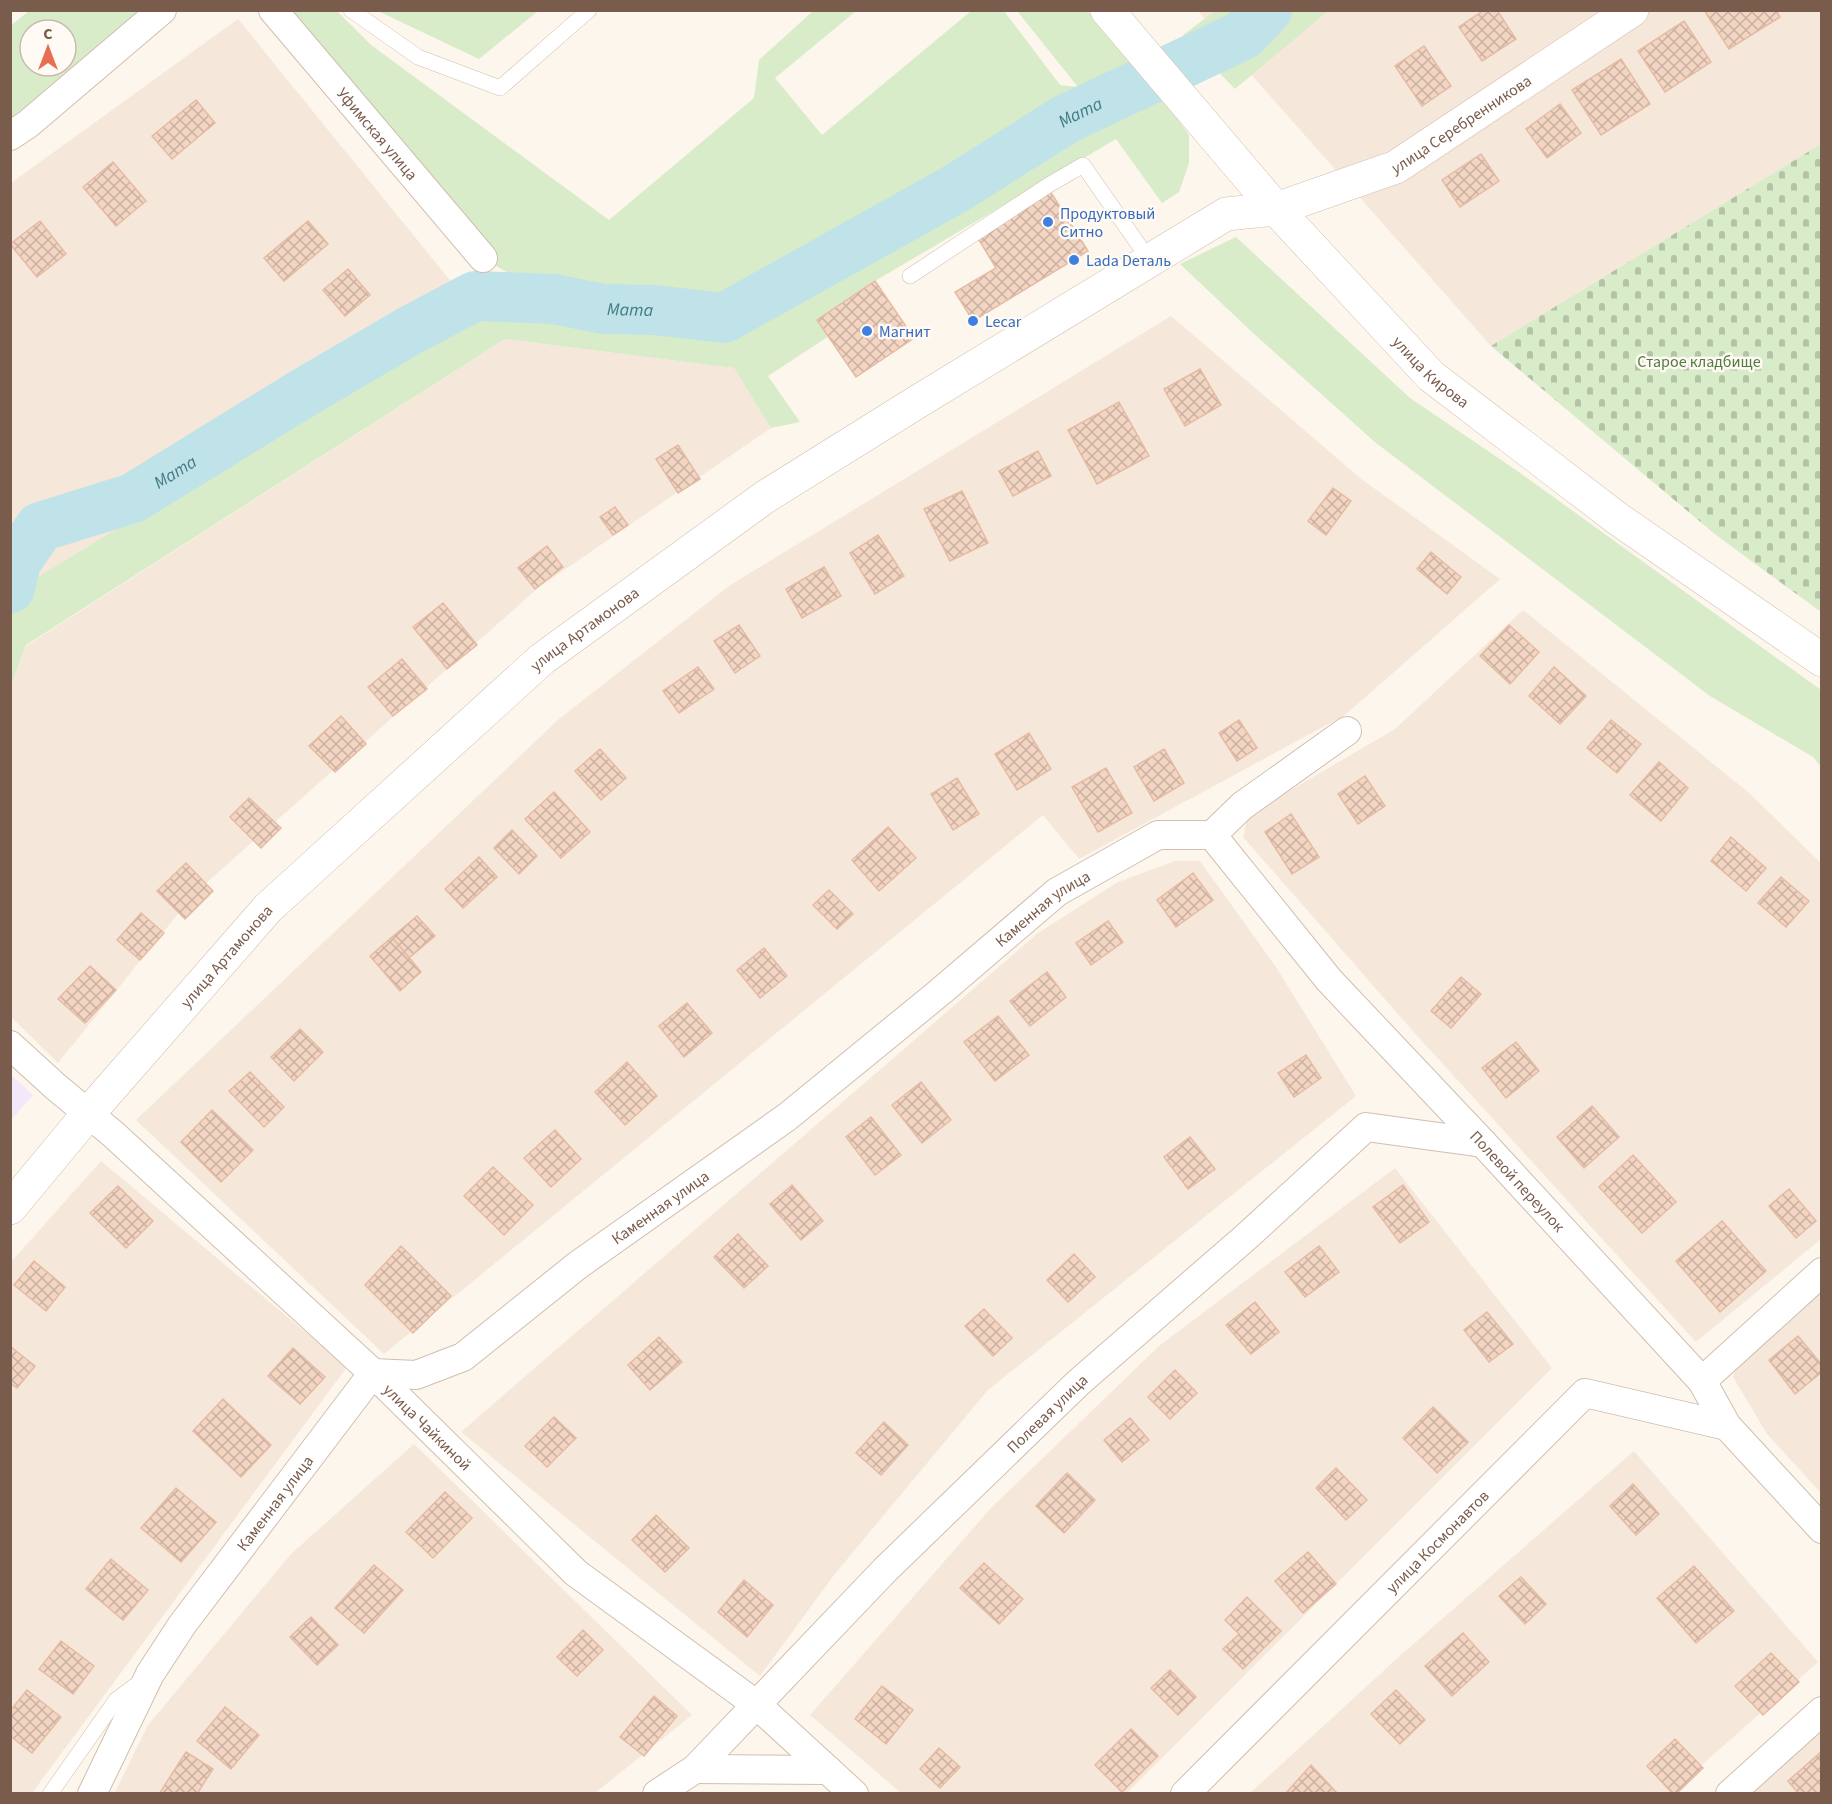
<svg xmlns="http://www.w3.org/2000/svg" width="1832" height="1804" font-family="'Source Sans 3',sans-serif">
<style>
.residential{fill:#f5e8da}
.education{fill:#f3e8fa}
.green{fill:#d8ecc9;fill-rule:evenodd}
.cemetery{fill:url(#cemetery-stones)}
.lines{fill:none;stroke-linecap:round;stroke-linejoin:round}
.river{stroke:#bfe3e8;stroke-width:50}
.building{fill:url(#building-cross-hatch);stroke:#e6bba3;stroke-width:1.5}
.service-casing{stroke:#d1beb0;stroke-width:16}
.minor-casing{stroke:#d1beb0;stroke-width:30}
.tertiary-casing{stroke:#d1beb0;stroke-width:34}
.secondary-casing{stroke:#d6c0b0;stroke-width:34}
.service{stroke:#fff;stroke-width:15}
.minor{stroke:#fff;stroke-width:28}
.tertiary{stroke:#fff;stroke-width:33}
.secondary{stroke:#fff;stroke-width:33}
.shop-dot{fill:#3f7fe0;stroke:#fffaf3;stroke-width:2}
.labels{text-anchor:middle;stroke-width:5;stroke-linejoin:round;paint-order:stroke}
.street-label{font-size:16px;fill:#7a5c4d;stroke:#fffaf3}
.shop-label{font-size:16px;fill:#366cbe;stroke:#fffaf3;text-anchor:start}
.park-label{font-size:16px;fill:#537a41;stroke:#fffaf3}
.water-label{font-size:18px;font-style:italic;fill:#437c86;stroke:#fffaf3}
</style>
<defs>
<pattern id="cemetery-stones" width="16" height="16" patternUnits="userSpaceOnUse" patternTransform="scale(1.5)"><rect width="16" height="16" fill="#d8ecc9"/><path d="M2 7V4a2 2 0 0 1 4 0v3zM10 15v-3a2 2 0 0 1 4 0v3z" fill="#b4c2a5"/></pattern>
<pattern id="building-cross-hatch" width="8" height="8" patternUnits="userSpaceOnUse" patternTransform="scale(1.5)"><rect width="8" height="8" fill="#f3d5c3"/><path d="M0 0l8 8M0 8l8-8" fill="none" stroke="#cab0a1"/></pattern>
</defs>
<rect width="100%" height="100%" fill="#fdf6ec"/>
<path class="residential" d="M 1198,11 L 1821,11 L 1821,144 L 1491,346 L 1249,72 Z
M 238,19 L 475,311 L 11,593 L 11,183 Z
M 1171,316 L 1360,478 L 1500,579 L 1345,715 L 1079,859 L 1043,815 L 384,1354 L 136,1120 L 559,719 L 729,586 Z
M 505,339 L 734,368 L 771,428 L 538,588 L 194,894 L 58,1063 L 11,1017 L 10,685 L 26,646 Z
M 1523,610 L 1748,792 L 1821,863 L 1821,1239 L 1696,1342 L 1411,1029 L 1243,837 L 1248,815 L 1395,729 Z
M 1175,861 L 1200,861 L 1276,967 L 1356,1096 L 988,1390 L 834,1575 L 760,1676 L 461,1432 L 1038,933 L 1118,882 Z
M 101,1161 L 347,1367 L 32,1793 L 11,1794 L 11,1262 Z
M 1395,1168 L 1552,1368 L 1127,1793 L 901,1793 L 810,1715 L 991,1508 L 1159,1346 Z
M 1821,1284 L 1821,1493 L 1767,1434 L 1733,1377 L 1741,1352 Z
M 414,1444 L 692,1715 L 595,1793 L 114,1794 L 148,1725 L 291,1554 Z
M 1634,1451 L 1818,1662 L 1670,1793 L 1249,1794 L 1402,1654 Z
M 1821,1723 L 1821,1793 L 1722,1794 Z"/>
<path class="education" d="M 11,1075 L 33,1095 L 11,1120 Z"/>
<path class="green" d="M 157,10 L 11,137 L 10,26 L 29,11 ZM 30,30 L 66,30 L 66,66 L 30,66 Z
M 1087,10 L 1170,108 L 1189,135 L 1189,163 L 1179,192 L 1162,203 L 1116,139 L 875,281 L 818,320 L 829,336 L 768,376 L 800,422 L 771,428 L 734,368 L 505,339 L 26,645 L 11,685 L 11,593 L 475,311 L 518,279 L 483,258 L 273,11 L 337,11 L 371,45 L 609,220 L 754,98 L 759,60 L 813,11 L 856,11 L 775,78 L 822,135 L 971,11 L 1004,11 L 1060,85 L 1078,87 L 1017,11 Z
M 378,11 L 538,11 L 479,59 Z
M 1215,11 L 1215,10 L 1328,11 L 1235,89 L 1183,35 Z
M 1236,237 L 1410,398 L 1516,470 L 1821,690 L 1821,767 L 1813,757 L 1710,696 L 1376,443 L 1253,333 L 1180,264 Z"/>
<path class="cemetery" d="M 1821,144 L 1821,612 L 1716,535 L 1491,346 Z"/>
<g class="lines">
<path class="river" id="s1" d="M 10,588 L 16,562 L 40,527 L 133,498 L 305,392 L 409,331 L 475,296 L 554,299 L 603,309 L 654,310 L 724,318 L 955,189 L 1066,119 L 1243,35 L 1267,10"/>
</g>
<path class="building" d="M 1484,10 L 1497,10 L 1516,39 L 1482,61 L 1459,27 Z
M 1704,10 L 1776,10 L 1780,17 L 1729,49 Z
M 1684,21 L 1711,62 L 1665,92 L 1638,51 Z
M 1424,46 L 1451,86 L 1422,106 L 1395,66 Z
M 1621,59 L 1650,104 L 1601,135 L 1572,90 Z
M 196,100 L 215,123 L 172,159 L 152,136 Z
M 1560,104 L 1581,133 L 1547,158 L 1526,129 Z
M 1481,154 L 1499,181 L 1460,207 L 1442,180 Z
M 113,162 L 146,201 L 116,226 L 83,187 Z
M 1050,191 L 1088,251 L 973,321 L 955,292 L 996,268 L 976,235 Z
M 40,221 L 66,254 L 37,277 L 10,244 Z
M 308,221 L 328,244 L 284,281 L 264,258 Z
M 348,269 L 370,295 L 345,316 L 323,290 Z
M 875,281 L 914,338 L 856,377 L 817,320 Z
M 1200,369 L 1221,405 L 1185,426 L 1164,389 Z
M 1119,402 L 1149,456 L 1097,484 L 1068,430 Z
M 678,445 L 700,479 L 678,493 L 656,459 Z
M 1038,451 L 1051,476 L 1013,496 L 999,471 Z
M 1333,488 L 1351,501 L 1326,535 L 1308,521 Z
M 962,491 L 988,543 L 950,561 L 924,509 Z
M 615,507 L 628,525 L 613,535 L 600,517 Z
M 878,535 L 904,576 L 875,594 L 850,553 Z
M 547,546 L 563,567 L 535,589 L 518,568 Z
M 1431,552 L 1461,577 L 1447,594 L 1417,569 Z
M 824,567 L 841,596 L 802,618 L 786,589 Z
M 443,603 L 477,645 L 447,669 L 413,627 Z
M 739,625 L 760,656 L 735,673 L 714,641 Z
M 1509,625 L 1539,652 L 1510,684 L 1480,656 Z
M 402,659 L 427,689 L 393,716 L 368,687 Z
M 698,667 L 714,689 L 679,713 L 663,691 Z
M 1554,667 L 1586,696 L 1560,724 L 1529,696 Z
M 341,716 L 366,744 L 335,772 L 309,746 Z
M 1239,720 L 1257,748 L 1237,761 L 1219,733 Z
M 1611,720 L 1641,744 L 1617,773 L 1587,748 Z
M 1029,733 L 1051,769 L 1017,790 L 995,754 Z
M 600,749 L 626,778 L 601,800 L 575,771 Z
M 1164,749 L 1184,783 L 1154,801 L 1134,767 Z
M 1659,762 L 1688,788 L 1661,821 L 1630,795 Z
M 1106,768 L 1132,813 L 1098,832 L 1072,787 Z
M 1365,776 L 1385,806 L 1358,824 L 1338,794 Z
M 957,778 L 979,814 L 953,830 L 931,794 Z
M 554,792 L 590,832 L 561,858 L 525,819 Z
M 249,798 L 281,828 L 261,848 L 230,817 Z
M 1291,814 L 1319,857 L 1292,874 L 1265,832 Z
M 888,827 L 916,858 L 879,891 L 852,860 Z
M 512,830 L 537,856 L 519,874 L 494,848 Z
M 1731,837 L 1766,868 L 1746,891 L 1711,861 Z
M 479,857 L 497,877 L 463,908 L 445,889 Z
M 186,863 L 213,891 L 185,919 L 157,891 Z
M 1193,873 L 1213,900 L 1176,927 L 1157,900 Z
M 1781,877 L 1809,901 L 1786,927 L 1758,903 Z
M 829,890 L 853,914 L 837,929 L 813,905 Z
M 141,913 L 164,933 L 140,960 L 117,940 Z
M 417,916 L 435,936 L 409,958 L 392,937 Z
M 1108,921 L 1123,942 L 1091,965 L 1076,943 Z
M 392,937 L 421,972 L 400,991 L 370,956 Z
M 764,948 L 787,976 L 760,998 L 737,970 Z
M 90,966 L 116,990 L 85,1023 L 58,999 Z
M 1047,972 L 1066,997 L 1030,1026 L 1010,1001 Z
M 1461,977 L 1481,994 L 1451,1028 L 1431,1011 Z
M 687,1003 L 712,1033 L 684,1057 L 659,1026 Z
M 998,1016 L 1029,1055 L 995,1081 L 964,1042 Z
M 300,1029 L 323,1052 L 294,1081 L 271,1057 Z
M 1516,1042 L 1539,1071 L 1506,1098 L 1482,1068 Z
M 1306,1055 L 1321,1078 L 1294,1097 L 1278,1073 Z
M 627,1062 L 657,1096 L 625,1125 L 595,1092 Z
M 250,1072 L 284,1107 L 264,1127 L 229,1091 Z
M 921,1082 L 951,1120 L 922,1143 L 892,1105 Z
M 1592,1106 L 1619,1137 L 1584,1168 L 1557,1137 Z
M 212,1110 L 253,1150 L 221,1182 L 181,1142 Z
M 871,1117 L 901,1155 L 875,1175 L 846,1137 Z
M 555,1130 L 581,1159 L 551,1187 L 524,1158 Z
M 1190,1137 L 1215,1169 L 1188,1189 L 1164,1157 Z
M 1633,1155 L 1676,1202 L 1642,1233 L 1599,1187 Z
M 493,1167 L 533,1205 L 504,1235 L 464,1196 Z
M 792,1185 L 823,1221 L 801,1240 L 770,1204 Z
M 1403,1185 L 1429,1222 L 1400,1243 L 1373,1207 Z
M 118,1186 L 153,1221 L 126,1248 L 90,1213 Z
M 1789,1189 L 1816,1221 L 1796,1238 L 1769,1206 Z
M 1722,1221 L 1766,1271 L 1720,1312 L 1676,1261 Z
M 738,1234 L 768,1266 L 744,1288 L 714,1257 Z
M 401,1246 L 451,1296 L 413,1333 L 365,1285 Z
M 1319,1246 L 1339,1272 L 1305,1297 L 1285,1272 Z
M 1074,1254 L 1095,1277 L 1068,1302 L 1047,1280 Z
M 34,1261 L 65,1287 L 46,1311 L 14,1285 Z
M 1255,1302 L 1279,1332 L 1251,1354 L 1226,1325 Z
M 984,1309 L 1012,1338 L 993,1356 L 965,1326 Z
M 1487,1312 L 1513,1344 L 1489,1362 L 1464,1330 Z
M 1798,1336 L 1822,1365 L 1822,1372 L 1795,1394 L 1769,1360 Z
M 659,1337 L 682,1362 L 650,1390 L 628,1365 Z
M 10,1346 L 35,1366 L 17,1388 L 10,1383 Z
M 293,1348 L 325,1377 L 300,1404 L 268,1376 Z
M 1175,1370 L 1197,1393 L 1170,1419 L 1148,1397 Z
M 223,1399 L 271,1445 L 241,1477 L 193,1431 Z
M 1433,1407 L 1468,1442 L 1437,1473 L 1403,1438 Z
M 554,1417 L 576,1438 L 547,1467 L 525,1446 Z
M 1130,1418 L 1149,1440 L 1122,1462 L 1104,1440 Z
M 884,1422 L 908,1445 L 881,1475 L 856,1453 Z
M 1336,1468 L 1367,1500 L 1346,1520 L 1316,1488 Z
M 1067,1473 L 1095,1500 L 1064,1533 L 1036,1506 Z
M 1633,1484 L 1659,1514 L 1636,1535 L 1610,1506 Z
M 176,1488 L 216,1522 L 181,1562 L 141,1528 Z
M 445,1492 L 472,1518 L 433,1558 L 406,1532 Z
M 656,1515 L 689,1548 L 665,1572 L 632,1540 Z
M 1308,1552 L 1336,1584 L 1303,1613 L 1275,1581 Z
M 111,1559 L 148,1590 L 123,1620 L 86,1589 Z
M 984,1563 L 1023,1599 L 999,1624 L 960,1588 Z
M 374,1565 L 403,1590 L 364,1633 L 335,1608 Z
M 1694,1566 L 1734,1611 L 1696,1643 L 1657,1598 Z
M 1521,1577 L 1546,1604 L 1525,1624 L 1499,1596 Z
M 744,1580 L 773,1605 L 747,1637 L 718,1612 Z
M 1247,1597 L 1281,1631 L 1243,1669 L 1223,1649 L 1239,1634 L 1225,1620 Z
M 311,1617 L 338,1645 L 317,1665 L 290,1637 Z
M 583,1630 L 603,1650 L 577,1676 L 557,1657 Z
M 1463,1633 L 1489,1662 L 1452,1696 L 1425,1666 Z
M 61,1641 L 94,1666 L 73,1694 L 39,1669 Z
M 1771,1653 L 1799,1682 L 1763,1715 L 1735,1686 Z
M 1170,1670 L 1196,1697 L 1178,1715 L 1151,1688 Z
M 882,1686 L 913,1710 L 886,1744 L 855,1719 Z
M 27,1690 L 61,1717 L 32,1753 L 10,1736 L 10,1711 Z
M 1396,1690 L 1425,1720 L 1400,1744 L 1371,1714 Z
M 654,1696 L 677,1716 L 644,1756 L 620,1737 Z
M 225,1707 L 259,1735 L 231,1769 L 197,1741 Z
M 1131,1729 L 1158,1756 L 1122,1792 L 1095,1765 Z
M 1675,1739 L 1703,1768 L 1676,1794 L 1673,1794 L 1647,1766 Z
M 939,1748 L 960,1767 L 940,1788 L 920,1769 Z
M 1822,1751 L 1822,1794 L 1799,1794 L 1788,1781 Z
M 186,1752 L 213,1769 L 197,1794 L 159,1794 Z
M 1311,1765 L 1338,1794 L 1285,1794 Z"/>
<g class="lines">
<g class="service-casing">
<path id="service" d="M 351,10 L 418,57 L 500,88 L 589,10
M 910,276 L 1047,186 L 1083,165 L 1150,261
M 50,1794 L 116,1700 L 140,1682"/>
</g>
<g class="minor-casing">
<g id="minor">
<path id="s2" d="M 273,10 L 483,258"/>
<path d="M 10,136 L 28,124 L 162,10"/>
<path id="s3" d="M 1212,835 L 1329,980 L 1483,1143 L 1702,1381 L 1727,1426 L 1822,1529"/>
<path id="s4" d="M 10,1045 L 56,1087 L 113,1134 L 373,1373 L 576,1573 L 757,1705 L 854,1794"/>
<path d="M 1702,1381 L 1822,1272"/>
<path d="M 695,1769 L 828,1770"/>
<path id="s5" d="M 92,1794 L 150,1674 L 182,1625 L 373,1373 L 416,1375 L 463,1357 L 578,1265 L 787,1117 L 940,992 L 1057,892 L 1158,835 L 1212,835 L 1242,806 L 1347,731"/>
<path id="s6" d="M 657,1794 L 695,1769 L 885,1570 L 1078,1383 L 1246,1237 L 1366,1127 L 1483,1143"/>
<path id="s7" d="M 1185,1794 L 1585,1393 L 1727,1426"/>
<path d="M 1730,1794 L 1822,1711"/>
</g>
</g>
<g class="tertiary-casing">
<g id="tertiary">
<path id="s8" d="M 10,1208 L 88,1114 L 268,908 L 542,659 L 765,497 L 922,399 L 1226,214 L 1276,209 L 1396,167 L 1632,10"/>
</g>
</g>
<g class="secondary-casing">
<g id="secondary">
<path id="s9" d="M 1107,10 L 1276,209 L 1431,376 L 1618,519 L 1822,660"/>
</g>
</g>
<use href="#service" class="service"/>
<use href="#minor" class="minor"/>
<use href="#tertiary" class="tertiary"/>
<use href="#secondary" class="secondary"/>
</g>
<g class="shop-dot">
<circle cx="1048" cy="222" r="6"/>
<circle cx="1074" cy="260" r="6"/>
<circle cx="973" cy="321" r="6"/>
<circle cx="867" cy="331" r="6"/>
</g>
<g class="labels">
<g class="street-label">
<text dy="6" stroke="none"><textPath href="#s8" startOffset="1838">улица Серебренникова</textPath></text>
<text dy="6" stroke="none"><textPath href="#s2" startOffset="162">Уфимская улица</textPath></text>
<text dy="6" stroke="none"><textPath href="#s9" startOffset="486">улица Кирова</textPath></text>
<text dy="6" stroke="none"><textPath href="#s8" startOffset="818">улица Артамонова</textPath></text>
<text dy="6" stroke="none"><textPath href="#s5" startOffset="1335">Каменная улица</textPath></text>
<text dy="6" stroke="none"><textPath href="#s8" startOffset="332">улица Артамонова</textPath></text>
<text dy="6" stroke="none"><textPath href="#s3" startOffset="462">Полевой переулок</textPath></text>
<text dy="6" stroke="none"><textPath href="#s5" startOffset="849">Каменная улица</textPath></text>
<text dy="6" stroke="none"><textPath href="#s6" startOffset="546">Полевая улица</textPath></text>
<text dy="6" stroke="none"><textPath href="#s4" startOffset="566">улица Чайкиной</textPath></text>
<text dy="6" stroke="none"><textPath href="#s5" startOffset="345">Каменная улица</textPath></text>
<text dy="6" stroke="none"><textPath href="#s7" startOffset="357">улица Космонавтов</textPath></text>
</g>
<g class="shop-label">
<text x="1060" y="219">Продуктовый<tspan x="1060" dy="18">Ситно</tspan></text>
<text x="1086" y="266">Lada Dеталь</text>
<text x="985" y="327">Lecar</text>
<text x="879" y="337">Магнит</text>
</g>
<g class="park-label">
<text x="1699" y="367">Старое кладбище</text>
</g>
<g class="water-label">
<text dy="6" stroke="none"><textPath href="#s1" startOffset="1226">Мата</textPath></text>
<text dy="6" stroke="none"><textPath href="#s1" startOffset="720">Мата</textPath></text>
<text dy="6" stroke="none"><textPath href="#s1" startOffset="216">Мата</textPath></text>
</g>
</g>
<rect width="1832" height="1804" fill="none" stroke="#7a5c4d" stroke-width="24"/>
<g transform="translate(48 48)"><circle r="28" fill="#fffaf3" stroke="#cabbb1" stroke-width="1.5"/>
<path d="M0-4.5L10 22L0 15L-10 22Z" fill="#e76f51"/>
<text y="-9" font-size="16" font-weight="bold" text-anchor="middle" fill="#7a5c4d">С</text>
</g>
</svg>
